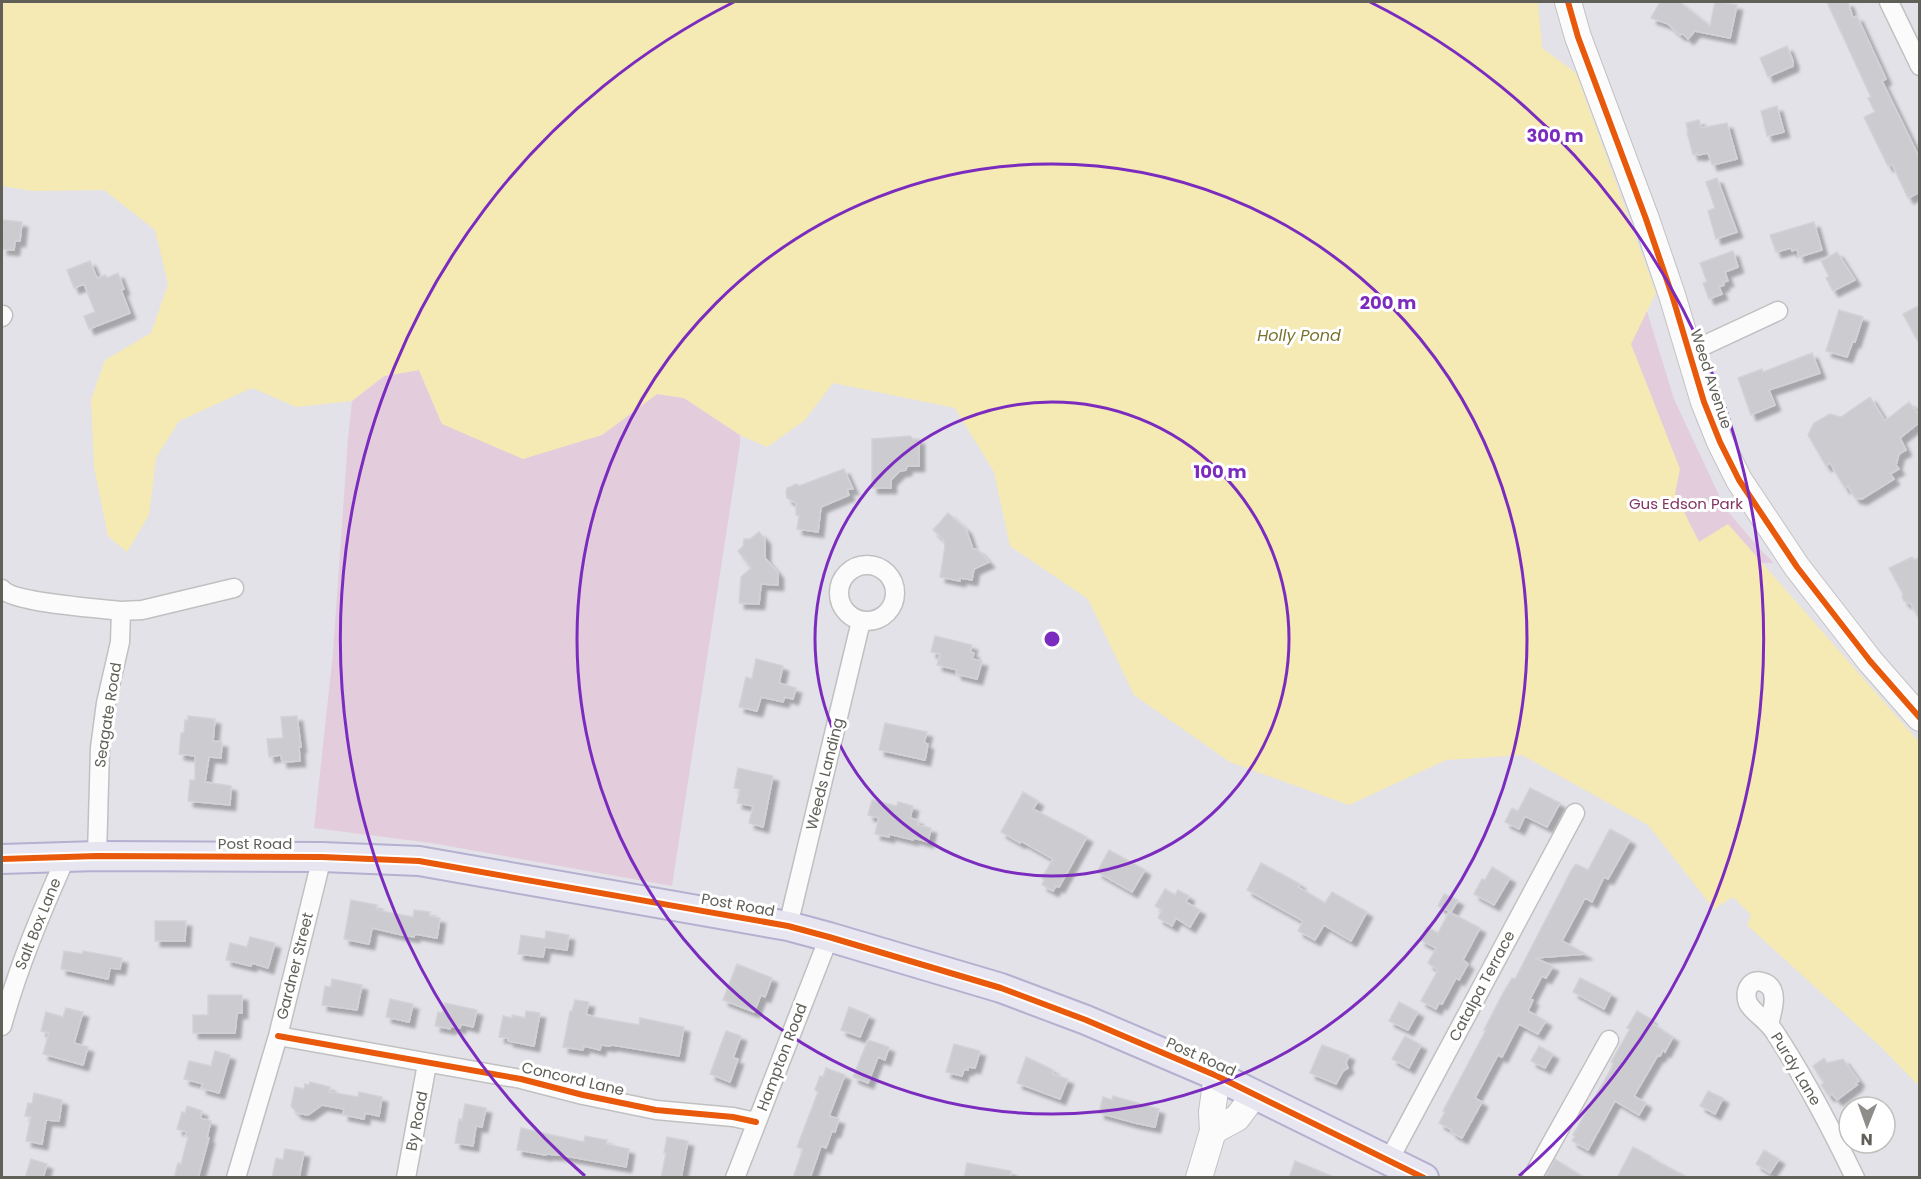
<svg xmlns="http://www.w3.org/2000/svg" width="1921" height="1179" font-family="Poppins,sans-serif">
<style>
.green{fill:#e3cddd}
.water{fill:#f5e9b4}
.building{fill:#cccbcf;stroke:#d2d2d7;stroke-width:1.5;filter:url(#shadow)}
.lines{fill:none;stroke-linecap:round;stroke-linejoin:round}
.street-casing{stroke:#c1c0c0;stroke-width:21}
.secondary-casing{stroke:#c3c2c2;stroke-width:28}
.primary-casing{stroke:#b3b0d0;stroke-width:32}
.street{stroke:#fbfbfc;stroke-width:18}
.secondary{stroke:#fbfbfc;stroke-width:26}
.primary{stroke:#e7e5f0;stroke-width:28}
.cycleway-casing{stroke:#fff;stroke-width:10}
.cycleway{stroke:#e8590c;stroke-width:6}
.ring{fill:none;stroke:#7b2cbf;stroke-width:3}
.labels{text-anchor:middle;stroke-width:6;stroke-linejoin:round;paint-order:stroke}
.street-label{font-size:15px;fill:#605f58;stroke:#fff}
.park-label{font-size:15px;fill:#823561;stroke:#fff}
.water-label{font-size:16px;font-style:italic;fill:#79722e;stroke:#fff}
.centre{fill:#7b2cbf;stroke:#fff;stroke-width:3}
.ring-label{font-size:18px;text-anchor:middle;font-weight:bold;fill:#7b2cbf;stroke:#fff;stroke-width:6;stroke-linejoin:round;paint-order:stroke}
</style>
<defs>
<filter id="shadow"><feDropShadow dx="5.5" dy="5.5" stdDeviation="1.5" flood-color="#0004"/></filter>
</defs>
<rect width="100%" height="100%" fill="#e3e2e8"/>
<path class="green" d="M 1634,269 L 1674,399 L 1725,508 L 1758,547 L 1774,563 L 1717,563 L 1689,557 L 1624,326 Z
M 419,370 L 442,424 L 602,435 L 657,394 L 684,398 L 740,435 L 740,444 L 672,886 L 431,843 L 314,828 L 333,653 L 348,438 L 352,401 L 384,376 Z"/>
<path class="water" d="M 2,2 L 1538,2 L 1542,48 L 1576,73 L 1656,293 L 1631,344 L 1680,469 L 1675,494 L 1699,542 L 1728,524 L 1919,742 L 1919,1086 L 1880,1046 L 1747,925 L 1751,915 L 1733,897 L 1714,909 L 1648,825 L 1522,755 L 1446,760 L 1349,805 L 1230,762 L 1134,695 L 1088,599 L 1010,546 L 994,472 L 955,408 L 833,383 L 804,421 L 767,447 L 740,435 L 684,398 L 657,394 L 602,435 L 523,459 L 442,424 L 419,370 L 384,376 L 352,401 L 296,407 L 252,388 L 179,421 L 156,458 L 149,515 L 127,552 L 108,536 L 94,467 L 91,400 L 105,360 L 151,333 L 168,284 L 155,230 L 104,190 L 33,191 L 2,186 Z"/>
<path class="building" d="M 1660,2 L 1680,2 L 1710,26 L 1715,2 L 1737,5 L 1730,38 L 1695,31 L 1688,39 L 1683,34 L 1680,35 L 1668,24 L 1651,18 Z
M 1827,2 L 1848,2 L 1853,18 L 1857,16 L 1886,79 L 1882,81 L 1920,159 L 1920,192 L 1908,198 L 1892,164 L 1888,166 L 1864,117 L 1875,112 L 1868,98 L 1871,97 Z
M 1787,46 L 1793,61 L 1793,66 L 1768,77 L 1760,58 Z
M 1777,106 L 1784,132 L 1767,136 L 1761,111 Z
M 1699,120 L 1701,128 L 1727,123 L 1737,159 L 1712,165 L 1708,153 L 1698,155 L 1698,153 L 1693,155 L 1687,132 L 1688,132 L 1686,123 Z
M 1717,178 L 1737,232 L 1716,239 L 1708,211 L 1715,208 L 1706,182 Z
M 3,220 L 22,222 L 20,241 L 15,241 L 14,250 L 2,249 Z
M 1814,222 L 1822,250 L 1799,257 L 1797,249 L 1792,251 L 1791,248 L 1776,252 L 1770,235 Z
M 1733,251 L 1738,267 L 1725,272 L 1728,281 L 1723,282 L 1724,285 L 1719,287 L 1722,294 L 1709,299 L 1703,283 L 1707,282 L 1700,263 Z
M 1837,252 L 1855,280 L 1833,291 L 1826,278 L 1829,276 L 1821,261 Z
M 90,261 L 97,278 L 106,275 L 107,278 L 118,273 L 124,289 L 121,290 L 130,313 L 89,329 L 84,316 L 95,312 L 84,284 L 74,288 L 67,270 Z
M 1920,305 L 1920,345 L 1903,314 Z
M 1839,310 L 1863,317 L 1855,342 L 1853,341 L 1847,357 L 1826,351 Z
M 1812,353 L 1820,373 L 1769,390 L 1775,405 L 1751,415 L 1738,378 L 1762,369 L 1763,372 Z
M 1870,397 L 1885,421 L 1909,402 L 1920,416 L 1920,422 L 1900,438 L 1906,450 L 1899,454 L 1896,465 L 1899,469 L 1890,474 L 1894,479 L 1862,499 L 1855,498 L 1848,486 L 1845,488 L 1830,463 L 1826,466 L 1808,435 L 1814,423 L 1830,414 L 1841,417 Z
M 910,436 L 913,439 L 919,439 L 919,466 L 907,466 L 906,470 L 900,471 L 891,480 L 891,488 L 872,488 L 872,439 Z
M 844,469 L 853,489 L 847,489 L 849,495 L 821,507 L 818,532 L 797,529 L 799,516 L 796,515 L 796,503 L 787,498 L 786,492 L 787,488 L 797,484 L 799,486 Z
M 948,513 L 966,529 L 973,549 L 977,549 L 989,562 L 974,569 L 972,580 L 960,578 L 960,581 L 940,577 L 945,546 L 943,539 L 933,530 Z
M 759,532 L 765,539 L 765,558 L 778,573 L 778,585 L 761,584 L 759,604 L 739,603 L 741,577 L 751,568 L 738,551 L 743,546 L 744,539 L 750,539 Z
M 1912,557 L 1914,560 L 1920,557 L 1920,621 L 1911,604 L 1904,601 L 1902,597 L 1903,594 L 1889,568 Z
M 935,636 L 972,645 L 970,652 L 974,653 L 972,659 L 982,661 L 977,679 L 956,674 L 957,670 L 937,665 L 940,654 L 931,652 Z
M 756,659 L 783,666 L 779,683 L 796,688 L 793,699 L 785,697 L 783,702 L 761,697 L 757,711 L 739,707 L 746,677 L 752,679 Z
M 188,716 L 215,719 L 213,741 L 222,742 L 221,758 L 209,757 L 205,782 L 231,786 L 230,805 L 188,801 L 190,780 L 195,780 L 195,756 L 179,754 L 181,733 L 184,733 L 185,720 L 188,720 Z
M 297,716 L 301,747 L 299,747 L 300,761 L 282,762 L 281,755 L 269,757 L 267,739 L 283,738 L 281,717 Z
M 885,723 L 927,732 L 924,743 L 928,744 L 925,760 L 879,750 Z
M 738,768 L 773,776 L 763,827 L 749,823 L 753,806 L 737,803 L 740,789 L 734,788 Z
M 1530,788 L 1560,803 L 1547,827 L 1525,816 L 1519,829 L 1505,822 L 1512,808 L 1518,811 Z
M 1023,792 L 1038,801 L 1033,809 L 1087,837 L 1059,887 L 1056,886 L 1053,891 L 1042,885 L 1044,880 L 1042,878 L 1053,859 L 1021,841 L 1020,843 L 1001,832 Z
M 872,800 L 897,806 L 898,802 L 913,806 L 910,818 L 918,820 L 917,825 L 931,828 L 928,842 L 914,838 L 913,840 L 889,834 L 889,837 L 875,834 L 879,818 L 868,815 Z
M 1610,829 L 1630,840 L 1608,879 L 1604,877 L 1592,902 L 1585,898 L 1562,941 L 1586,954 L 1535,958 L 1553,966 L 1546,978 L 1542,976 L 1530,999 L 1533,1000 L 1528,1011 L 1546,1021 L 1538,1034 L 1519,1024 L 1502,1057 L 1498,1055 L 1475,1098 L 1482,1102 L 1462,1138 L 1451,1132 L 1452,1130 L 1439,1123 L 1445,1112 L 1443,1111 L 1486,1030 L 1484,1030 L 1502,995 L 1512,978 L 1515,979 L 1571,871 L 1576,864 L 1588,870 Z
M 1109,850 L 1145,870 L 1132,892 L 1097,872 Z
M 1261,863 L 1300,884 L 1298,887 L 1325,903 L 1332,892 L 1367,912 L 1351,941 L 1324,925 L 1315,940 L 1298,931 L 1303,921 L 1247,890 Z
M 1492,867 L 1510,878 L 1494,905 L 1474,894 L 1482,879 L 1485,880 Z
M 1165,889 L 1175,895 L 1178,890 L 1189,896 L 1186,902 L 1200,910 L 1190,927 L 1176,918 L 1172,926 L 1158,918 L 1162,910 L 1155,906 Z
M 1444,894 L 1458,900 L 1451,912 L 1438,906 Z
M 351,900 L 377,905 L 376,910 L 413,917 L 414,910 L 430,912 L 429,916 L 440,918 L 437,938 L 415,934 L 414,937 L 402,935 L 372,928 L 369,944 L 344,939 Z
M 1449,912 L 1480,928 L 1463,960 L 1468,964 L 1459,980 L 1456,978 L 1442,1004 L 1439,1003 L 1436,1009 L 1421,1001 L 1438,970 L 1428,963 L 1436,948 L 1420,940 L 1427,927 L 1438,933 Z
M 155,921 L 186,921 L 185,941 L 155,941 Z
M 546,931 L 569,935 L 567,950 L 545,947 L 543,957 L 518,954 L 521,935 L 545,939 Z
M 250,937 L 275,943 L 268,968 L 252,963 L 251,966 L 226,960 L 230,943 L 247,947 Z
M 64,951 L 82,954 L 83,951 L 122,958 L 120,969 L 110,968 L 108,979 L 61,969 Z
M 737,964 L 772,978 L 765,997 L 761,995 L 754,1012 L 723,1000 Z
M 1580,978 L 1610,993 L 1611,994 L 1604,1009 L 1573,992 Z
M 332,979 L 362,985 L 357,1010 L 322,1005 L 325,986 L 331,987 Z
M 208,995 L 242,995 L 242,1013 L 237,1013 L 235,1033 L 193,1033 L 193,1015 L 208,1015 Z
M 390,999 L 413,1004 L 409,1022 L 386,1017 Z
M 575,1000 L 589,1002 L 586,1014 L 594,1017 L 639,1025 L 640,1018 L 684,1027 L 679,1056 L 612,1045 L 610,1046 L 601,1045 L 600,1050 L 584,1046 L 583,1050 L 563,1047 L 570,1011 L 572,1011 Z
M 1399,1002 L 1418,1012 L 1408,1030 L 1389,1021 Z
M 445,1003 L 477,1010 L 473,1027 L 461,1024 L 460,1028 L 451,1026 L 450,1029 L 435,1026 L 438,1012 L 442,1013 Z
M 849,1007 L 869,1015 L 860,1037 L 841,1030 Z
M 66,1008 L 83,1012 L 74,1043 L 88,1047 L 83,1065 L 43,1054 L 49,1033 L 41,1031 L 46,1012 L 63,1017 Z
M 526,1011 L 540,1013 L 534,1046 L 508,1041 L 508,1038 L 499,1037 L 503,1016 L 512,1018 L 512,1015 L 525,1018 Z
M 1637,1011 L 1651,1019 L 1650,1022 L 1673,1037 L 1665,1052 L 1663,1050 L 1660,1056 L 1658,1055 L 1634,1096 L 1646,1103 L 1639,1115 L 1615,1101 L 1588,1150 L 1572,1141 L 1575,1136 L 1573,1135 L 1611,1069 L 1613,1063 L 1611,1062 L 1630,1029 L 1627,1028 Z
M 726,1031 L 741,1036 L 733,1058 L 738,1059 L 730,1082 L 710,1074 Z
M 1405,1036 L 1421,1045 L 1409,1068 L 1392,1059 Z
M 868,1040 L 889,1047 L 885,1060 L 878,1057 L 868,1083 L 853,1077 Z
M 954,1044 L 980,1051 L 975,1068 L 968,1067 L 968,1070 L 964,1069 L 962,1076 L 946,1072 Z
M 1322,1045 L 1349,1055 L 1346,1063 L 1348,1068 L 1343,1071 L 1336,1084 L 1310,1073 Z
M 1539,1046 L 1553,1054 L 1545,1068 L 1531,1061 Z
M 215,1051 L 230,1055 L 219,1093 L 201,1088 L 203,1084 L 184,1079 L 189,1061 L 211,1066 Z
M 1026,1057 L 1053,1070 L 1052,1074 L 1068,1079 L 1060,1099 L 1017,1083 Z
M 1824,1058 L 1827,1063 L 1843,1059 L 1859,1081 L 1855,1084 L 1857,1085 L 1837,1100 L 1832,1094 L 1829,1096 L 1821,1085 L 1824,1083 L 1813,1066 Z
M 826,1068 L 845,1075 L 829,1116 L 839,1119 L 835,1132 L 832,1131 L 826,1148 L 821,1146 L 810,1178 L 793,1178 L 803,1149 L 797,1147 L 818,1092 L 815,1090 L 820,1076 L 823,1077 Z
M 310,1082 L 330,1087 L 329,1092 L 358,1097 L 359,1092 L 382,1097 L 379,1116 L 365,1113 L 364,1119 L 343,1115 L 344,1109 L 322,1105 L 308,1115 L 297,1113 L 291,1106 L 295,1087 L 304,1089 L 305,1084 L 309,1085 Z
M 1708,1091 L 1723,1098 L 1715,1114 L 1700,1106 Z
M 34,1093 L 62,1100 L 59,1121 L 46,1120 L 42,1144 L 26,1141 L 31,1117 L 25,1116 L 28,1103 L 32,1104 Z
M 1113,1096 L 1159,1109 L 1155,1127 L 1135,1123 L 1099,1113 L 1103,1097 L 1112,1100 Z
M 465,1104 L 486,1108 L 482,1127 L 476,1126 L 473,1146 L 455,1143 L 459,1119 L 462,1120 Z
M 187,1106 L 202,1111 L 200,1118 L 211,1121 L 207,1137 L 209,1138 L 198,1178 L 174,1178 L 178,1163 L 181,1164 L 188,1137 L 185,1136 L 187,1132 L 177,1129 L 182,1112 L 185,1113 Z
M 521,1128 L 584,1142 L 585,1136 L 607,1140 L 606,1144 L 629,1149 L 626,1167 L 560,1155 L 546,1154 L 546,1155 L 517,1150 Z
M 667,1137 L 688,1141 L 681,1178 L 661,1178 L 666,1153 L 664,1153 Z
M 1633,1147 L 1652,1157 L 1651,1158 L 1689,1178 L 1617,1178 Z
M 285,1149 L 304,1152 L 299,1178 L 272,1178 L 276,1158 L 283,1160 Z
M 1764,1150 L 1779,1159 L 1770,1173 L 1756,1164 Z
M 31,1159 L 47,1164 L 43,1178 L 25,1178 Z
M 1555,1159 L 1564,1165 L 1585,1178 L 1545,1178 Z
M 1295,1161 L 1334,1177 L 1333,1178 L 1289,1178 Z
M 967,1163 L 1011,1171 L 1010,1178 L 964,1178 Z"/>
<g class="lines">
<g class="street-casing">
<path id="street" d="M 1889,2 L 1920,66
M 2,317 L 3,315
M 1690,352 L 1778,311
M839 593a28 28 0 1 1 56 0a28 28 0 1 1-56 0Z
M 2,589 C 14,603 99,608 121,611
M 97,856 L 100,748 L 106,703 L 120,642 L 121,611 L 142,610 L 234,588
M 788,926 L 861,621
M 1769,1024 C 1772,1012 1780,990 1765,983 C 1751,976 1743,991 1748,1003 C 1752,1011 1761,1016 1767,1023 C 1774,1029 1778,1038 1783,1045 C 1810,1088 1833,1132 1855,1178
M 2,1026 C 18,967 41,913 66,857
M 278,1036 L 521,1079 L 583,1095 L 656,1110 L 733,1117 L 756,1122
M 1389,1160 L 1575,813
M 236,1178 L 278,1036 L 322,857
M 406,1178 L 427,1064
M 735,1178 L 829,937
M 1532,1178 L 1609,1040"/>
</g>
<g class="secondary-casing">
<path id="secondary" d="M 1568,2 L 1578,37 L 1646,219 L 1672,295 L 1704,402 L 1720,442 L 1739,480 L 1797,567 L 1870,661 L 1920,718
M 1213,1131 L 1237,1118 L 1255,1094
M 1199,1178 L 1213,1131 L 1212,1112 L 1217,1076"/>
</g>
<g class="primary-casing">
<path id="primary" d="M 2,859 L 97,856 L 322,857 L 419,861 L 788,926 L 829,937 L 1001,988 L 1086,1020 L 1217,1076 L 1424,1178"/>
</g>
<use href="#street" class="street"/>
<use href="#secondary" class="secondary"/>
<use href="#primary" class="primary"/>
<g class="cycleway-casing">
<path id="cycleway" d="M 1568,2 L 1578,37 L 1646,219 L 1672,295 L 1704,402 L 1720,442 L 1739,480 L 1797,567 L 1870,661 L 1920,718
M 2,859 L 97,856 L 322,857 L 419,861 L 788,926 L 829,937 L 1001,988 L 1086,1020 L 1217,1076 L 1424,1178
M 278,1036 L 521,1079 L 583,1095 L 656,1110 L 733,1117 L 756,1122"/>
</g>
<use href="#cycleway" class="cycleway"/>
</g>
<g class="ring">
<circle cx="1052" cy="639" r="237"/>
<circle cx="1052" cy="639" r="475"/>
<path d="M585 1176A712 712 0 0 1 734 2M1370 2A712 712 0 0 1 1519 1176"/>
</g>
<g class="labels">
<g class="street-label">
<text transform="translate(1711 379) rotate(72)" y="5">Weed Avenue</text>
<text transform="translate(108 715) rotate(-81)" y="5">Seagate Road</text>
<text transform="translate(825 774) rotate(-76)" y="5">Weeds Landing</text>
<text x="255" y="849">Post Road</text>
<text transform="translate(738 905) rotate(10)" y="5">Post Road</text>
<text transform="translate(38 924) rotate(-68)" y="5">Salt Box Lane</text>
<text transform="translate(295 966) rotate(-76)" y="5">Gardner Street</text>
<text transform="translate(1482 986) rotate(-62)" y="5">Catalpa Terrace</text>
<text transform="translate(782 1057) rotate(-69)" y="5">Hampton Road</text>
<text transform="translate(1201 1057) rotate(24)" y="5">Post Road</text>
<text transform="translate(1796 1069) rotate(59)" y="5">Purdy Lane</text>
<text transform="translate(573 1079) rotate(13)" y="5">Concord Lane</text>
<text transform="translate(417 1121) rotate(-79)" y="5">By Road</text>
</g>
<g class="park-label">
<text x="1686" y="509">Gus Edson Park</text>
</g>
<g class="water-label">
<text x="1299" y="341">Holly Pond</text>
</g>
</g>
<circle cx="1052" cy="639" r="9" class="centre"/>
<g class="ring-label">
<text x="1555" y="142">300 m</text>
<text x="1388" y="309">200 m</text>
<text x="1220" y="478">100 m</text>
</g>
<rect width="1921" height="1179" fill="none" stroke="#605f58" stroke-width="6"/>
<g transform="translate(1867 1125) rotate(181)"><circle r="28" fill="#ffffff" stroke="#bfbfbc" stroke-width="1.5"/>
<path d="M0-4.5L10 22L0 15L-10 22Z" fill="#8e8d8a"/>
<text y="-9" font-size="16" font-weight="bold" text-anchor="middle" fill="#605f58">N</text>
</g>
</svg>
